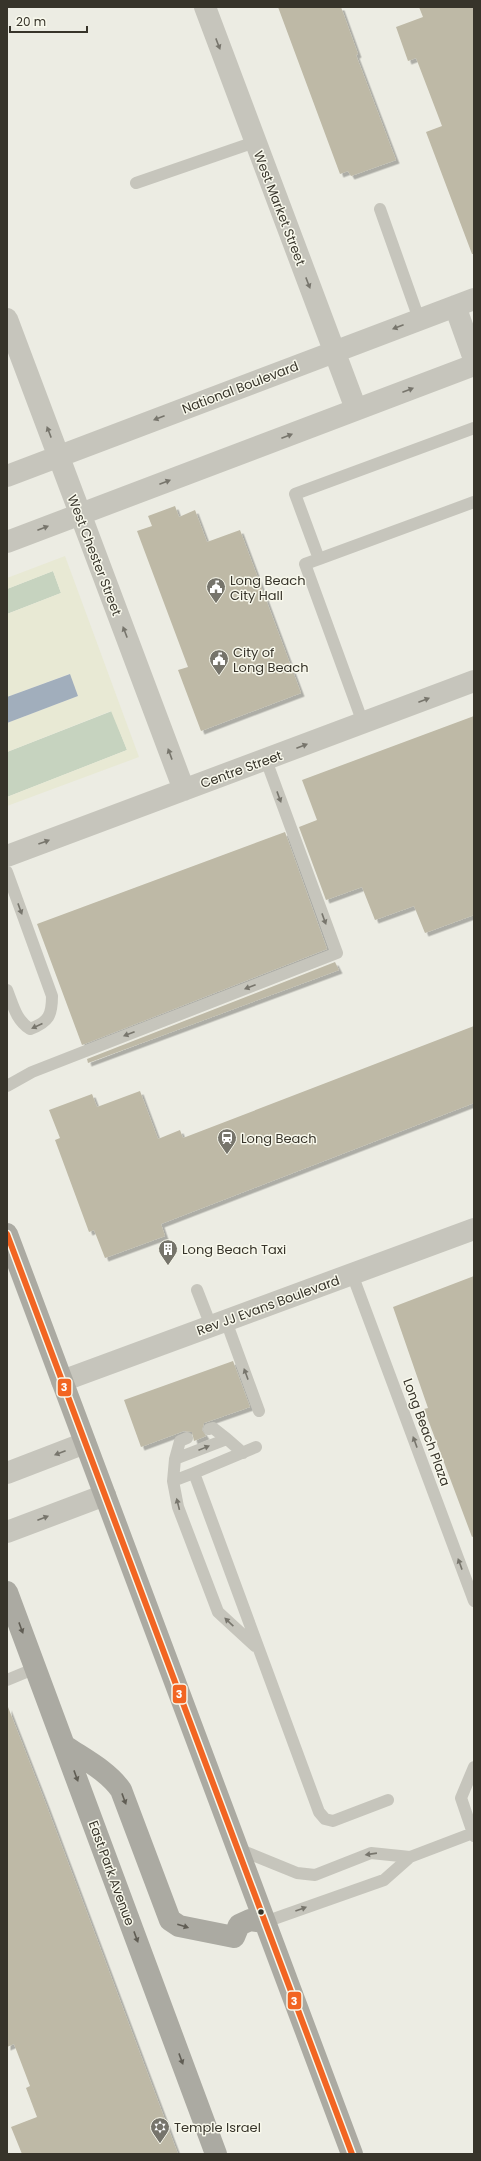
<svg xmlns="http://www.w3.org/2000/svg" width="481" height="2161" font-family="Poppins,sans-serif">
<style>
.green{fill:#c6d3bf}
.plaza{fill:#e8e9d4}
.water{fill:#a1aebc}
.building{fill:#beb9a6;filter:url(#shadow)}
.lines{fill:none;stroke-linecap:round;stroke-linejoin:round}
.service{stroke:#c6c5bc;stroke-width:12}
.minor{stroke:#c6c5bc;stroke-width:22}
.trunk{stroke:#abaaa2;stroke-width:22}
.bus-1-casing{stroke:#f8f8ec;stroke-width:9}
.bus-1{stroke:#f26522;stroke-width:6}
.oneway{fill:#77756c}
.oneway2{fill:#605d54}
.bus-dot{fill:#37342a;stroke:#f8f8ec;stroke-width:1.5}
.labels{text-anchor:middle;stroke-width:3;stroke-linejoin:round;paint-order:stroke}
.street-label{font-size:13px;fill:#37342a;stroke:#f8f8ec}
.poi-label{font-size:13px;fill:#37342a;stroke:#f8f8ec;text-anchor:start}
.line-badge{stroke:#f8f8ec;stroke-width:1.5}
.badge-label{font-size:11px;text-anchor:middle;font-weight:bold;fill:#fff}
</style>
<defs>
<filter id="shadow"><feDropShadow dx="3.5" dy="3.5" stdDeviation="0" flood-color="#0004"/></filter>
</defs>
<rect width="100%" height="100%" fill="#ecece3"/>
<path class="green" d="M 53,571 L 61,593 L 7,614 L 7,589 Z
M 112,711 L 127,750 L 7,797 L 7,752 Z"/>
<path class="plaza" d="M 65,556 L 139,757 L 7,806 L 7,797 L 127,750 L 111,711 L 7,752 L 7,723 L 78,696 L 69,674 L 7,697 L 7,614 L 61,593 L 53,571 L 7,589 L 7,578 Z"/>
<path class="water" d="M 70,674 L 78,696 L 7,723 L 7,697 Z"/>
<path class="building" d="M 278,7 L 341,7 L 358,54 L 356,55 L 396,160 L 351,176 L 348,171 L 340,174 Z
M 419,7 L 474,7 L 474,254 L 472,254 L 426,132 L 442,126 L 416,58 L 408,61 L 396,27 L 423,17 Z
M 175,506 L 179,517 L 195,510 L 207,542 L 240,530 L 301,693 L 201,731 L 178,670 L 188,667 L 137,531 L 152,526 L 148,516 Z
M 474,716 L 474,915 L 425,933 L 414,906 L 375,920 L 362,887 L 326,900 L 299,827 L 317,820 L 302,780 Z
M 285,832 L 327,949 L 82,1045 L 37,924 Z
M 335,962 L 339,970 L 88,1063 L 87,1059 Z
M 474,1026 L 474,1103 L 161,1224 L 165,1236 L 105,1258 L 94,1230 L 89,1232 L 55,1140 L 60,1138 L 49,1110 L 92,1094 L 97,1107 L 140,1091 L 158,1139 L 180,1130 L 183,1138 Z
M 474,1276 L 474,1536 L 472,1537 L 424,1409 L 428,1408 L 393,1307 Z
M 233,1361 L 250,1407 L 204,1423 L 202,1430 L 206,1436 L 194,1441 L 192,1432 L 184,1431 L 141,1447 L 124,1400 Z
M 8,1707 L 46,1804 L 178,2154 L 22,2154 L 11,2127 L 37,2117 L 26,2088 L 30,2086 L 14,2044 L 7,2047 Z"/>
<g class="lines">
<path class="service" d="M 136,183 L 255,142
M 380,209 L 419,319
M 474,428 L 295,494 L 319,559 L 474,502
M 319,559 L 305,564 L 363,723
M 7,872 L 52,996 C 52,1015 49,1022 30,1029 C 16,1020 13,1005 7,990
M 7,1086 L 32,1072 L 337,953 L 266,760
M 352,1274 L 474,1601
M 197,1290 L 211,1326
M 226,1321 L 259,1411
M 209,1429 L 213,1428 L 227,1439
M 256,1447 L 194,1473 L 319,1812 L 325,1819 L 333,1821 L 388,1800
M 243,1453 L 227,1439 L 175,1459 L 173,1481 L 178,1507 L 218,1612 L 255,1646
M 175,1459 L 180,1441 L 187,1438
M 173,1481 L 194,1473
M 7,1680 L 36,1668
M 474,1767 L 461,1798 L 474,1836
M 238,1849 L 297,1873 L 315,1875 L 371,1853 L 410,1857
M 265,1922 L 384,1880 L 410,1857 L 473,1833"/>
<path class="minor" d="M 205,7 L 356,409
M 455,306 L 474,359
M 7,319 L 184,790
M 7,476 L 474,299
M 7,542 L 474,365
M 7,856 L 474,681
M 62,1381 L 474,1229
M 7,1473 L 85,1443
M 7,1532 L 105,1495"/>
<path class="trunk" d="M 7,1234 L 352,2154
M 7,1592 L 216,2154
M 65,1746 C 84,1759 108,1771 121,1790 L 170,1920 L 179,1926 L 234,1937 L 239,1925 L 250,1920 L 265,1922"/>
<g class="bus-1-casing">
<path id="bus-1" d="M 7,1234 L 352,2154"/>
</g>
<use href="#bus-1" class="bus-1"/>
</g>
<defs><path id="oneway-solid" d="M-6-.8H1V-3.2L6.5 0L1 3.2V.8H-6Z"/></defs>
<g class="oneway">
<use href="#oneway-solid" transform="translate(218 44) rotate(69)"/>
<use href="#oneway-solid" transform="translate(308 283) rotate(69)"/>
<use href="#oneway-solid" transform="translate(398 327) rotate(159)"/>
<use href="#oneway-solid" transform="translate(408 390) rotate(-21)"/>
<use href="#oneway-solid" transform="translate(159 418) rotate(159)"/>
<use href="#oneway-solid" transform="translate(49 432) rotate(-111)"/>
<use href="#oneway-solid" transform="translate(287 436) rotate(-21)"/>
<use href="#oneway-solid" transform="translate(165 482) rotate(-21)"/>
<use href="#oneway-solid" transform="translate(43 528) rotate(-21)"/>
<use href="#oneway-solid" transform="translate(125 632) rotate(-111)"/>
<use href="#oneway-solid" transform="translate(424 700) rotate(-21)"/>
<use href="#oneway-solid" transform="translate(302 746) rotate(-21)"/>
<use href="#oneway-solid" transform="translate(170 754) rotate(-110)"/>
<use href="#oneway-solid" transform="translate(279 797) rotate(70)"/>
<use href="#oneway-solid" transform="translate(44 842) rotate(-20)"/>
<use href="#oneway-solid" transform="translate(20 909) rotate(70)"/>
<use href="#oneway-solid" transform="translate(324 919) rotate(70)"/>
<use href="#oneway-solid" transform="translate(250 987) rotate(159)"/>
<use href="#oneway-solid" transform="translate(37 1026) rotate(156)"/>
<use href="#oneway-solid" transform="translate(129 1034) rotate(159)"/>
<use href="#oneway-solid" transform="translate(246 1374) rotate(-110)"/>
<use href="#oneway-solid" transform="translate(415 1442) rotate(-110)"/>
<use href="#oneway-solid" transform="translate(204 1448) rotate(-22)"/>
<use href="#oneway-solid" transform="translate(60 1453) rotate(159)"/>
<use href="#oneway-solid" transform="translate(178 1504) rotate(-104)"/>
<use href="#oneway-solid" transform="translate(43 1518) rotate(-21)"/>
<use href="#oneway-solid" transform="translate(460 1564) rotate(-110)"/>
<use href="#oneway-solid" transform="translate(229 1622) rotate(-137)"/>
<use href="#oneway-solid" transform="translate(371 1854) rotate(172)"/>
<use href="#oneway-solid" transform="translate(301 1909) rotate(-20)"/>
</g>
<g class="oneway2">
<use href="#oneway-solid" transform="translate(21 1628) rotate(70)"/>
<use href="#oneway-solid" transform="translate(76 1776) rotate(70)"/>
<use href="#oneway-solid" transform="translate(124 1799) rotate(70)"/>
<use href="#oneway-solid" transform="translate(183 1926) rotate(18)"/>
<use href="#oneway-solid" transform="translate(136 1937) rotate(70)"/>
<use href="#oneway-solid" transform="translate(181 2059) rotate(70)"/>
</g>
<defs>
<g id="civic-pin" transform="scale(1)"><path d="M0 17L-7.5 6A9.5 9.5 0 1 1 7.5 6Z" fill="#76746b" stroke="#f8f8ec"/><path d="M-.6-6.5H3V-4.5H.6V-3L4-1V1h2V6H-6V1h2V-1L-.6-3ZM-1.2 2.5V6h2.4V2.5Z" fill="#fff"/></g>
<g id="station-pin" transform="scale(1)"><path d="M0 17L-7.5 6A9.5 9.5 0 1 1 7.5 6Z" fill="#76746b" stroke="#f8f8ec"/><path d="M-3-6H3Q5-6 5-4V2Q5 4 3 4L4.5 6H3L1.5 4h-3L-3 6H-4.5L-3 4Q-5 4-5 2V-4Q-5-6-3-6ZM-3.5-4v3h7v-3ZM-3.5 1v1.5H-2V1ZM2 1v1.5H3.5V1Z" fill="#fff"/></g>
<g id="building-pin" transform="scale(1)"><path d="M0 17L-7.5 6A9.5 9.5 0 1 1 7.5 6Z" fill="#76746b" stroke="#f8f8ec"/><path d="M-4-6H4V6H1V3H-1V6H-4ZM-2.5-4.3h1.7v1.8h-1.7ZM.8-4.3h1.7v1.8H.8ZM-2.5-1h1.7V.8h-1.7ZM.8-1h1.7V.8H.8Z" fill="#fff"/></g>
<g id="synagogue-pin" transform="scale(1)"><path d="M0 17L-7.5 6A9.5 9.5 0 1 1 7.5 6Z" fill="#76746b" stroke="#f8f8ec"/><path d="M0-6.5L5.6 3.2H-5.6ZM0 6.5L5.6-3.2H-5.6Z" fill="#fff"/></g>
</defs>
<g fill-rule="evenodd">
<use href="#civic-pin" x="216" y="587"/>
<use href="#civic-pin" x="219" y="659"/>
<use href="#station-pin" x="227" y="1138"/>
<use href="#building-pin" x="168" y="1249"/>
<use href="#synagogue-pin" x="160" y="2127"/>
</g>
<circle class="bus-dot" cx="261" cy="1912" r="3.5"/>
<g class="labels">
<g class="street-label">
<text transform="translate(280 208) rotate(69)" y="5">West Market Street</text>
<text transform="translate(240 387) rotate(-21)" y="5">National Boulevard</text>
<text transform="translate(95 555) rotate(69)" y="5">West Chester Street</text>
<text transform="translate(241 769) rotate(-20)" y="5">Centre Street</text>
<text transform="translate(268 1305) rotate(-20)" y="5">Rev JJ Evans Boulevard</text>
<text transform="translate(427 1432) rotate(70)" y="5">Long Beach Plaza</text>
<text transform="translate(112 1873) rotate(70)" y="5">East Park Avenue</text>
</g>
<g class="poi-label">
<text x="230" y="585">Long Beach<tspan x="230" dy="15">City Hall</tspan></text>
<text x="233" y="657">City of<tspan x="233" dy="15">Long Beach</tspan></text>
<text x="241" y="1143">Long Beach</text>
<text x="182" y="1254">Long Beach Taxi</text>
<text x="174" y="2132">Temple Israel</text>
</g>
</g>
<g class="line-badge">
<rect x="57" y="1378" width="15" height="19" rx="4" fill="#f26522"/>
<rect x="172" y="1684" width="15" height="20" rx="4" fill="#f26522"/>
<rect x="287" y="1991" width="15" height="19" rx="4" fill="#f26522"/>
</g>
<g class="badge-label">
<text x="64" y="1391">3</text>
<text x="179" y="1698">3</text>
<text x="294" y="2005">3</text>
</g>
<rect width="481" height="2161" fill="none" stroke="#37342a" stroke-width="16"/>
<path d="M10 26v6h77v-6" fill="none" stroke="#37342a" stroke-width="2"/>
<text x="16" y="26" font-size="12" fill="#37342a" stroke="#f8f8ec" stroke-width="3" paint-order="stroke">20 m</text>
</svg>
